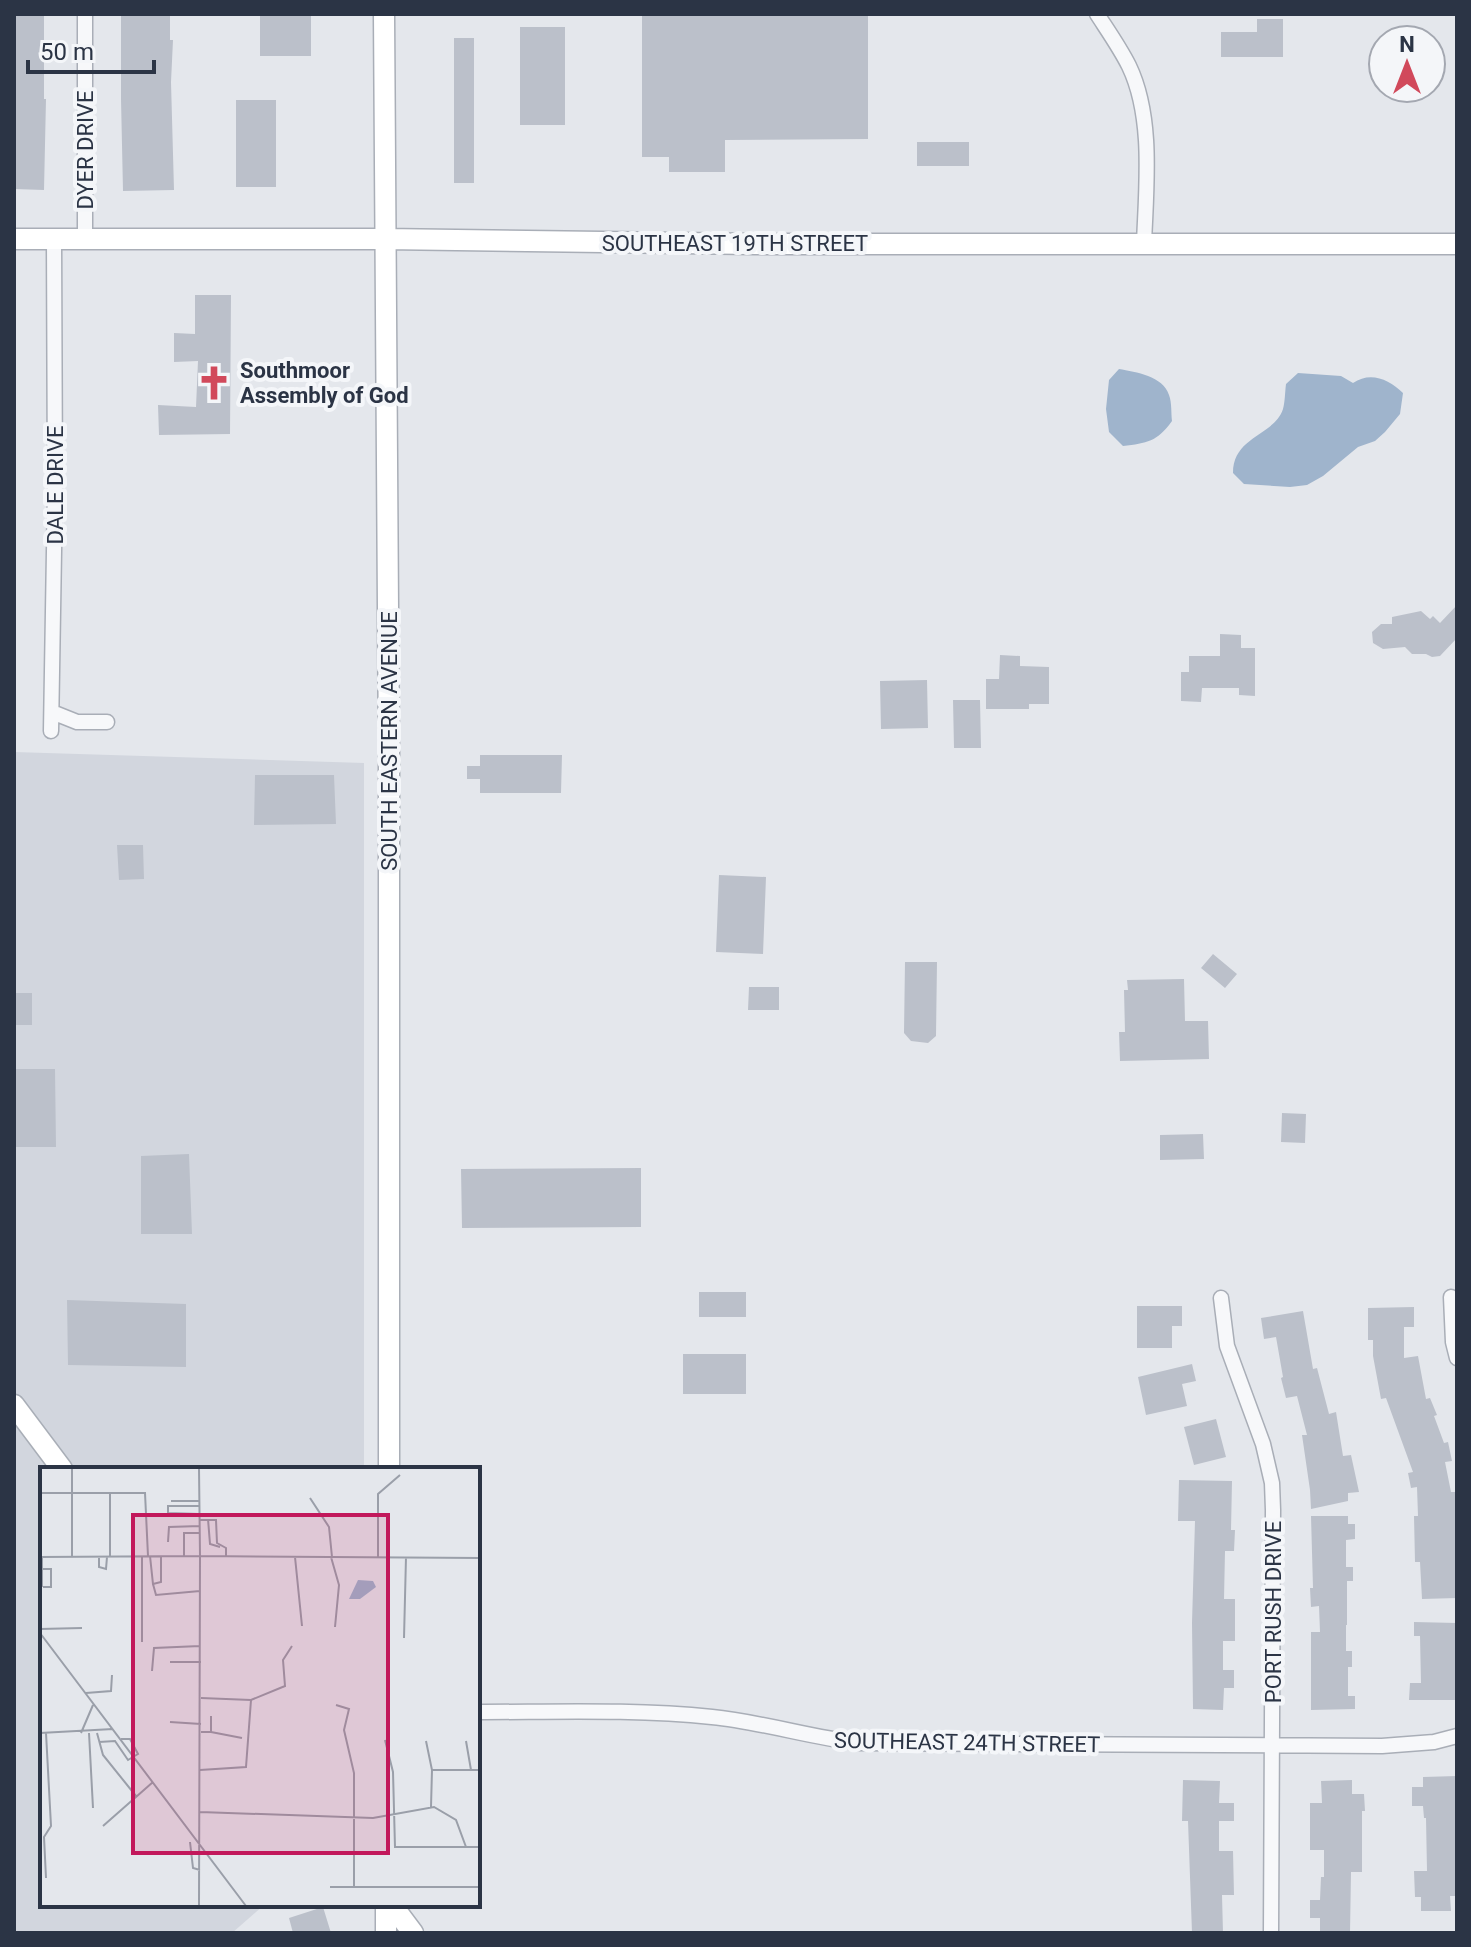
<svg xmlns="http://www.w3.org/2000/svg" width="1471" height="1947" font-family="Roboto,sans-serif">
<style>
.built{fill:#d2d6de}
.water{fill:#9fb4cc}
.building{fill:#bbc0ca}
.lines{fill:none;stroke-linecap:round;stroke-linejoin:round}
.street-casing{stroke:#a9aeb7;stroke-width:17}
.secondary-casing{stroke:#a9aeb7;stroke-width:23}
.street{stroke:#f7f8fa;stroke-width:14}
.secondary{stroke:#fff;stroke-width:20}
.labels{text-anchor:middle;stroke-width:8;stroke-linejoin:round;paint-order:stroke}
.street-label{font-size:22px;fill:#2b3445;stroke:#f4f6f9}
.poi-label{font-size:22px;font-weight:bold;fill:#2b3445;stroke:#f4f6f9;text-anchor:start}
.inset-road{fill:none;stroke:#9a9fa9;stroke-width:2}
.view{fill:#c2185b;fill-opacity:0.15;stroke:#c2185b;stroke-width:4}
.inset-edge{fill:none;stroke:#2b3445;stroke-width:4}
</style>
<rect width="100%" height="100%" fill="#e4e7ec"/>
<path class="built" d="M 14,752 L 364,763 L 364,1469 L 42,1469 L 42,1905 L 264,1905 L 232,1933 L 14,1933 Z"/>
<path class="water" d="M 1119,369 C 1136,372 1163,376 1169,395 C 1172,403 1171,413 1172,421 C 1157,442 1147,443 1123,446 L 1109,432 L 1106,409 L 1109,380 Z
M 1298,373 L 1341,376 L 1353,383 C 1370,371 1389,379 1403,393 L 1400,414 L 1385,432 L 1375,441 L 1358,447 L 1323,476 L 1307,485 L 1290,487 L 1244,484 L 1233,473 C 1233,436 1274,436 1283,409 C 1285,402 1285,392 1286,384 Z"/>
<path class="building" d="M 14,14 L 44,14 L 44,99 L 46,99 L 44,190 L 14,189 Z
M 121,14 L 170,14 L 170,40 L 173,40 L 171,82 L 174,190 L 123,191 L 121,99 Z
M 642,14 L 868,14 L 868,139 L 725,140 L 725,172 L 669,172 L 669,157 L 642,157 Z
M 260,16 L 311,16 L 311,56 L 260,56 Z
M 1257,19 L 1283,19 L 1283,57 L 1221,57 L 1221,32 L 1257,32 Z
M 520,27 L 565,27 L 565,125 L 520,125 Z
M 454,38 L 474,38 L 474,183 L 454,183 Z
M 236,100 L 276,100 L 276,187 L 236,187 Z
M 917,142 L 969,142 L 969,166 L 917,166 Z
M 195,295 L 231,295 L 230,434 L 159,435 L 158,405 L 196,407 L 198,361 L 174,362 L 174,333 L 195,334 Z
M 1457,605 L 1457,638 L 1440,656 L 1432,657 L 1426,654 L 1412,654 L 1405,647 L 1383,649 L 1373,643 L 1372,632 L 1381,624 L 1392,624 L 1392,617 L 1421,611 L 1430,619 L 1433,616 L 1440,623 Z
M 1220,634 L 1241,635 L 1241,648 L 1255,648 L 1255,696 L 1239,695 L 1239,688 L 1202,688 L 1201,702 L 1181,701 L 1181,672 L 1189,672 L 1189,656 L 1220,656 Z
M 1000,655 L 1020,656 L 1020,666 L 1049,667 L 1049,704 L 1029,704 L 1029,709 L 986,709 L 986,679 L 999,679 Z
M 927,680 L 928,728 L 881,729 L 880,681 Z
M 953,700 L 980,700 L 981,748 L 954,748 Z
M 480,755 L 562,755 L 561,793 L 480,793 L 480,779 L 467,779 L 467,766 L 480,766 Z
M 255,775 L 334,775 L 336,824 L 254,825 Z
M 117,845 L 143,845 L 144,879 L 119,880 Z
M 719,875 L 766,877 L 763,954 L 716,952 Z
M 1213,954 L 1237,974 L 1225,988 L 1201,968 Z
M 905,962 L 937,962 L 936,1036 L 928,1043 L 911,1041 L 904,1033 Z
M 1184,979 L 1185,1021 L 1208,1021 L 1209,1059 L 1120,1061 L 1119,1032 L 1125,1032 L 1124,990 L 1128,990 L 1127,980 Z
M 749,987 L 779,987 L 779,1010 L 748,1010 Z
M 14,993 L 32,993 L 32,1025 L 14,1025 Z
M 14,1069 L 55,1069 L 56,1147 L 14,1147 Z
M 1282,1113 L 1306,1114 L 1305,1143 L 1281,1142 Z
M 1203,1134 L 1204,1159 L 1160,1160 L 1160,1135 Z
M 189,1154 L 192,1234 L 141,1234 L 141,1156 Z
M 641,1168 L 641,1227 L 462,1228 L 461,1169 Z
M 699,1292 L 746,1292 L 746,1317 L 699,1317 Z
M 67,1300 L 186,1304 L 186,1367 L 68,1365 Z
M 1137,1306 L 1182,1306 L 1182,1326 L 1172,1326 L 1172,1348 L 1137,1348 Z
M 1414,1307 L 1414,1327 L 1404,1327 L 1404,1358 L 1418,1356 L 1426,1399 L 1430,1398 L 1437,1415 L 1434,1416 L 1444,1443 L 1448,1442 L 1452,1461 L 1445,1462 L 1451,1492 L 1457,1492 L 1457,1598 L 1422,1599 L 1420,1562 L 1415,1562 L 1414,1516 L 1418,1516 L 1417,1487 L 1411,1488 L 1408,1473 L 1413,1472 L 1386,1398 L 1381,1399 L 1373,1356 L 1373,1340 L 1368,1340 L 1368,1308 Z
M 1303,1311 L 1313,1369 L 1317,1368 L 1329,1414 L 1336,1412 L 1343,1456 L 1351,1455 L 1359,1492 L 1348,1493 L 1348,1501 L 1311,1509 L 1310,1490 L 1302,1435 L 1307,1435 L 1297,1396 L 1286,1398 L 1281,1378 L 1283,1377 L 1276,1337 L 1264,1339 L 1261,1318 Z
M 683,1354 L 746,1354 L 746,1394 L 683,1394 Z
M 1192,1364 L 1196,1381 L 1182,1384 L 1187,1406 L 1146,1415 L 1138,1377 Z
M 1216,1419 L 1226,1457 L 1194,1465 L 1184,1427 Z
M 1179,1480 L 1232,1481 L 1231,1530 L 1235,1530 L 1234,1551 L 1225,1551 L 1224,1599 L 1235,1599 L 1235,1641 L 1223,1641 L 1223,1670 L 1234,1670 L 1234,1688 L 1224,1688 L 1223,1710 L 1193,1709 L 1192,1623 L 1195,1521 L 1178,1521 Z
M 1311,1516 L 1348,1516 L 1348,1524 L 1355,1524 L 1355,1539 L 1346,1540 L 1346,1567 L 1353,1567 L 1353,1581 L 1347,1581 L 1347,1625 L 1346,1625 L 1346,1651 L 1352,1651 L 1352,1667 L 1348,1667 L 1348,1696 L 1355,1696 L 1355,1709 L 1311,1710 L 1311,1632 L 1320,1632 L 1319,1606 L 1311,1607 L 1310,1588 L 1313,1588 Z
M 1414,1622 L 1457,1623 L 1457,1700 L 1409,1700 L 1410,1683 L 1421,1683 L 1420,1636 L 1414,1636 Z
M 1457,1776 L 1457,1896 L 1450,1896 L 1451,1911 L 1421,1911 L 1421,1897 L 1415,1897 L 1414,1871 L 1427,1871 L 1426,1818 L 1424,1818 L 1423,1806 L 1412,1806 L 1412,1787 L 1423,1787 L 1423,1777 Z
M 1183,1780 L 1220,1781 L 1219,1803 L 1234,1803 L 1234,1821 L 1219,1821 L 1219,1851 L 1233,1851 L 1234,1895 L 1222,1895 L 1223,1933 L 1192,1933 L 1188,1821 L 1182,1821 Z
M 1352,1780 L 1352,1794 L 1364,1794 L 1365,1811 L 1362,1811 L 1362,1872 L 1351,1872 L 1350,1933 L 1320,1933 L 1320,1918 L 1310,1918 L 1310,1900 L 1320,1900 L 1321,1877 L 1324,1877 L 1324,1850 L 1310,1850 L 1310,1803 L 1322,1803 L 1321,1781 Z
M 323,1907 L 331,1933 L 293,1933 L 289,1918 Z"/>
<g class="lines">
<g class="street-casing">
<path id="street" d="M 85,14 L 85,238
M 1097,14 C 1108,31 1120,48 1129,66 C 1154,118 1146,188 1144,244
M 52,712 L 77,722 L 107,722
M 51,731 L 55,491 L 54,239
M 1451,1297 L 1453,1342 L 1457,1358
M 1221,1298 L 1227,1346 L 1263,1444 L 1272,1483 L 1273,1510 L 1271,1933
M 478,1712 C 556,1712 635,1709 712,1717 C 762,1722 809,1737 858,1743 L 1382,1746 L 1434,1742 L 1457,1736"/>
</g>
<g class="secondary-casing">
<path id="secondary" d="M 384,14 L 389,758 L 389,1469
M 14,239 L 385,239 L 755,244 L 1457,244
M 14,1405 L 62,1469
M 392,1905 L 413,1933
M 386,1933 L 386,1905"/>
</g>
<use href="#street" class="street"/>
<use href="#secondary" class="secondary"/>
</g>
<defs>
<g id="church-bare" transform="scale(2.76)"><path d="M-1.2-6h2.4v3.5h3.3v2.4h-3.3V6h-2.4V-.1h-3.3v-2.4h3.3Z" fill="#d1495b" stroke="#f4f6f9" stroke-width="2.5" paint-order="stroke"/></g>
</defs>
<g fill-rule="evenodd">
<use href="#church-bare" x="214" y="383"/>
</g>
<g class="labels">
<g class="street-label">
<text transform="translate(85 150) rotate(-90)" y="8">DYER DRIVE</text>
<text x="735" y="251">SOUTHEAST 19TH STREET</text>
<text transform="translate(55 485) rotate(-90)" y="8">DALE DRIVE</text>
<text transform="translate(389 741) rotate(-90)" y="8">SOUTH EASTERN AVENUE</text>
<text transform="translate(1273 1612) rotate(-90)" y="8">PORT RUSH DRIVE</text>
<text transform="translate(967 1742) rotate(1)" y="8">SOUTHEAST 24TH STREET</text>
</g>
<g class="poi-label">
<text x="240" y="378">Southmoor<tspan x="240" dy="25">Assembly of God</tspan></text>
</g>
</g>
<g transform="translate(40 1467)">
<rect width="440" height="440" fill="#e4e7ec"/>
<path d="M 318,113 L 333,114 L 336,120 L 320,132 L 309,132 Z" fill="#9fb4cc"/>
<path class="inset-road" d="M 32,1 L 32,90M 0,26 L 105,26 L 108,89M 70,26 L 70,90M 270,31 L 289,60 L 292,90M 131,34 L 159,34M 159,47 L 128,46 L 128,39 L 159,39M 168,52 L 170,77 L 180,80M 160,53 L 176,53 L 177,76 L 186,81 L 186,90M 128,75 L 129,60 L 160,59M 110,89 L 113,117 L 121,115 L 121,89M 144,89 L 144,66 L 159,66M 0,90 L 160,89 L 159,1M 255,90 L 262,159M 291,90 L 299,118 L 295,160M 338,90 L 338,27 L 360,8M 59,91 L 59,100 L 66,102 L 67,90M 0,102 L 11,102 L 11,120 L 3,120M 113,117 L 116,128 L 160,124M 2,120 L 2,90M 0,162 L 42,161M 0,166 L 206,439M 364,171 L 366,90M 102,175 L 102,89M 130,195 L 161,195M 112,204 L 114,181 L 160,179M 46,226 L 71,224 L 72,208M 161,231 L 211,233 L 245,219 L 243,193 L 252,179M 296,238 L 309,242 L 304,263 L 314,306 L 314,420M 130,255 L 161,257M 161,265 L 171,265 L 171,249M 171,265 L 202,271M 0,266 L 73,262M 41,266 L 53,238M 49,266 L 53,341M 57,266 L 63,288 L 96,329M 345,273 L 353,305 L 355,380 L 440,380M 386,274 L 392,303 L 391,340M 426,274 L 431,303M 59,275 L 75,274 L 88,293 L 98,287 L 90,272 L 81,272M 160,303 L 206,300 L 211,233M 392,303 L 440,303M 160,345 L 333,351 L 394,340 L 416,353 L 426,380M 63,359 L 113,315M 150,375 L 153,401 L 160,403M 6,411 L 4,370 L 11,359 L 6,266M 290,420 L 440,420M 159,439 L 160,89 L 440,91"/>
<path class="view" d="M 93,48 L 348,48 L 348,386 L 93,386 Z"/>
<rect width="440" height="440" class="inset-edge"/>
</g>
<rect width="1471" height="1947" fill="none" stroke="#2b3445" stroke-width="32"/>
<g transform="translate(1407 64)"><circle r="38" fill="#f4f6f9" stroke="#a4a8b1" stroke-width="2"/>
<path d="M0-6L14 30L0 20L-14 30Z" fill="#d1495b"/>
<text y="-12" font-size="22" font-weight="bold" text-anchor="middle" fill="#2b3445">N</text>
</g>
<path d="M28 60v12h126v-12" fill="none" stroke="#2b3445" stroke-width="4"/>
<text x="40" y="60" font-size="24" fill="#2b3445" stroke="#f4f6f9" stroke-width="6" paint-order="stroke">50 m</text>
</svg>
